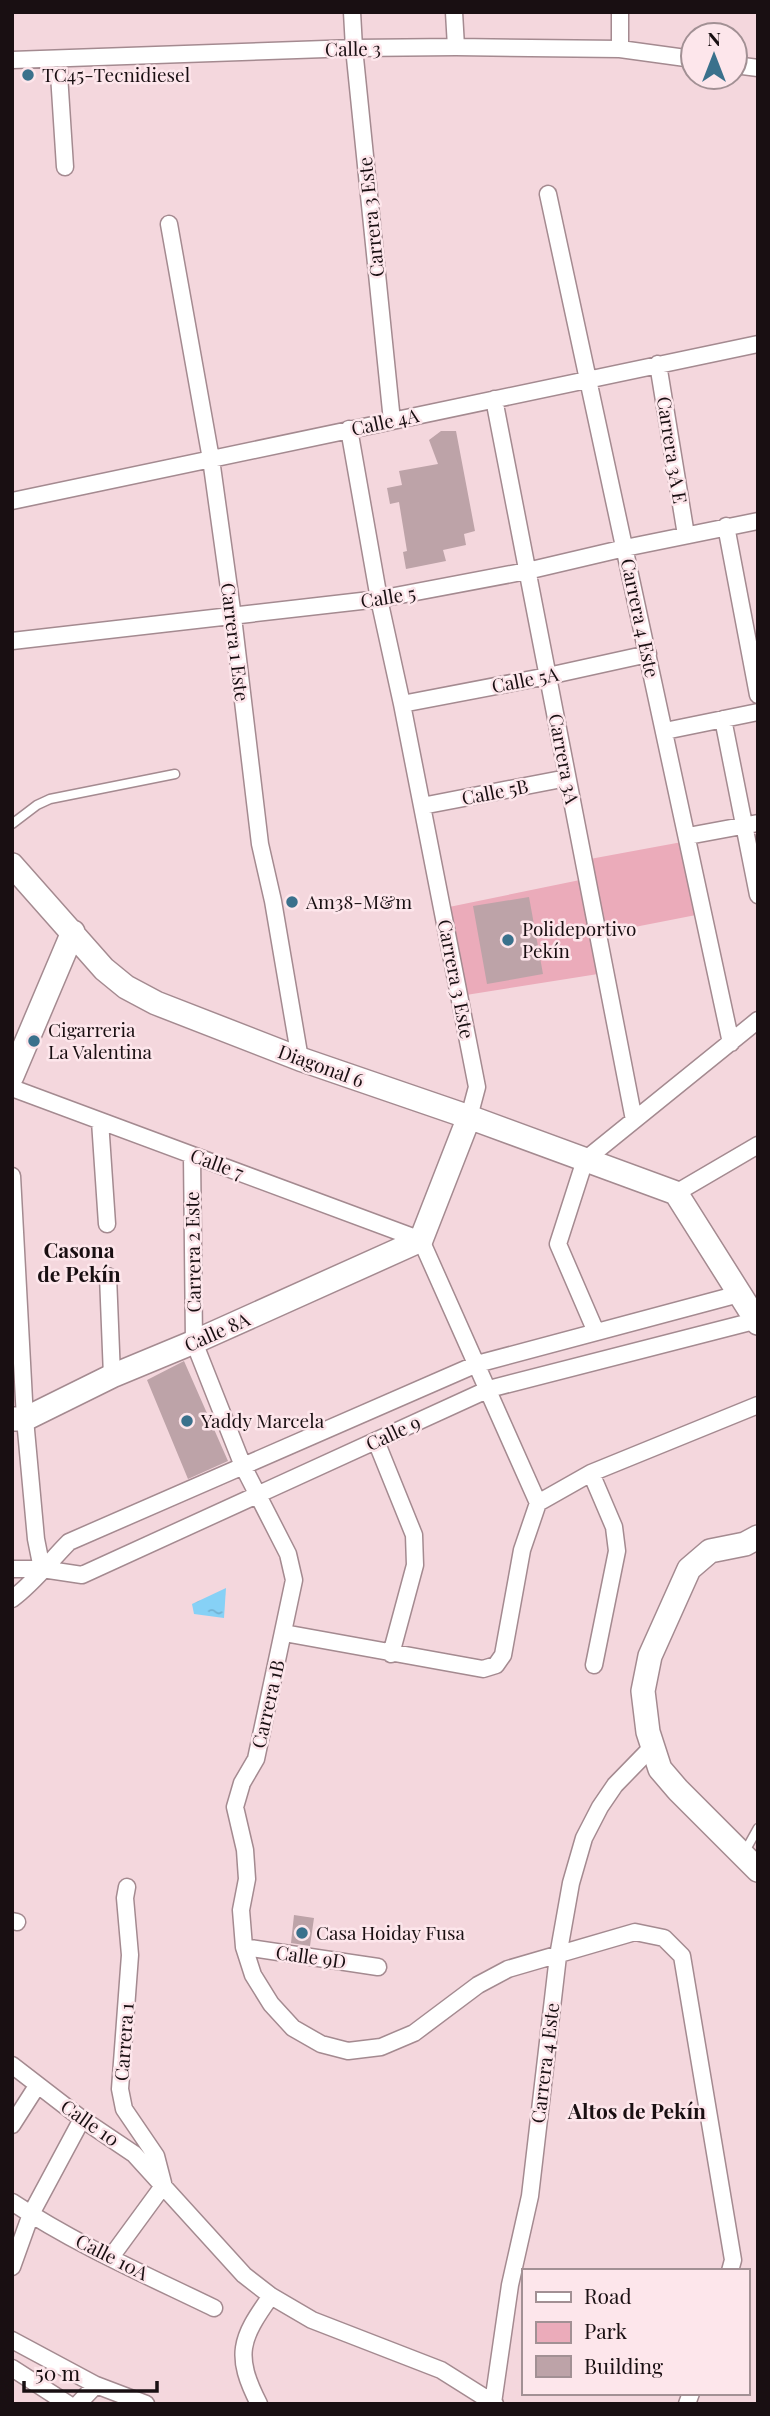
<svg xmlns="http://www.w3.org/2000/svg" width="770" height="2416" font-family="'Playfair Display',serif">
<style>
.green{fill:#ebabba}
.water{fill:url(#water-ripples)}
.building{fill:#bda3a8}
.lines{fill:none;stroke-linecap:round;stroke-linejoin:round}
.service-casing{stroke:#a48a90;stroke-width:11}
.minor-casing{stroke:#a48a90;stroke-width:19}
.secondary-casing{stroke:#a48a90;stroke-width:26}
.service{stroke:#fff;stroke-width:8}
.minor{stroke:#fff;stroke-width:16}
.secondary{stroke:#fff;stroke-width:23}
.poi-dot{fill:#3a718c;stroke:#fde6eb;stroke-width:2.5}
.labels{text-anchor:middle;stroke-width:5;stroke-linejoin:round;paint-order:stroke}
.street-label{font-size:19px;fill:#190f12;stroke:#fde6eb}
.poi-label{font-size:19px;fill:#190f12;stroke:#fde6eb;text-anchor:start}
.neighbourhood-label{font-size:21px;font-weight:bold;fill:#190f12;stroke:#fde6eb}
</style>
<defs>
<pattern id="water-ripples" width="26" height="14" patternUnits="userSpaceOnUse" patternTransform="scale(1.75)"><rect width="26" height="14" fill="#86d1f6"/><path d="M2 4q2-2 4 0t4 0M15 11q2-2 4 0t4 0" fill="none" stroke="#73b2d2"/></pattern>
</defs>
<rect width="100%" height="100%" fill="#f4d7dd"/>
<path class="green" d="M 682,842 L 696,915 L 604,933 L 590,859 Z
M 580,880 L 598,974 L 466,995 L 449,907 Z"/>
<path class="water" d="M 226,1588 L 224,1618 L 194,1614 L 192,1604 Z"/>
<path class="building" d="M 441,431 L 456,431 L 475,531 L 464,534 L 466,545 L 443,550 L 446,561 L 406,569 L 403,552 L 407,551 L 399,502 L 390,504 L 387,488 L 402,485 L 399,471 L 438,464 L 429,440 Z
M 529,897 L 543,974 L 487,984 L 473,906 Z
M 184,1361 L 228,1461 L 188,1479 L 147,1380 Z
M 294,1915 L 314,1918 L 310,1946 L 291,1943 Z"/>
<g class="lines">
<g class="service-casing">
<path id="service" d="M 12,824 L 37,805 L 50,799 L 175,774
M 744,1853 L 758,1828"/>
</g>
<g class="minor-casing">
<path id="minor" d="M 352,12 L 354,48 L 392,421
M 454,12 L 456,47
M 620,12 L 620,49
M 58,59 L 65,167
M 12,60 L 354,48 L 456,47 L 620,49 L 693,59
M 735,65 L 758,68
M 548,194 L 731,1043
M 169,224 L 211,459 L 233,617 L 260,844 L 273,901 L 300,1059
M 658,364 L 686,535
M 494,399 L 634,1120
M 349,429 L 379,599 L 402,704 L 477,1087 L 469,1117
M 12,501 L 758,344
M 726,526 L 758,695
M 12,641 L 379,599 L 527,571 L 625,548 L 758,521
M 402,704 L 548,676 L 648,654
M 723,719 L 758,895
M 665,731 L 758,712
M 422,806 L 567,778
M 688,836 L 758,823
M 12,1088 L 421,1240 L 538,1503
M 100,1121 L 107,1224
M 192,1155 L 194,1342 L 243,1466 L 288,1554 L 294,1580 L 256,1759 L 242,1783 L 235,1807 L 245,1850 L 247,1879 L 241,1910 L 244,1947 L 253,1975 L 271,2004 L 293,2028 L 321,2044 L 348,2051 L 381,2047 L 414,2033 L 478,1985 L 508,1969 L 635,1932 L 664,1938 L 682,1956 L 733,2260 L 730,2271
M 12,1176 L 25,1419 L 36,1539 L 42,1569
M 676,1193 L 758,1145
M 108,1276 L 112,1376
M 596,1332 L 558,1244 L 585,1160 L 758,1020
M 376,1441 L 414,1535 L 415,1565 L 391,1654
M 591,1473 L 614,1527 L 617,1551 L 594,1665
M 12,1569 L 42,1569 L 82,1575 L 489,1389 L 758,1320
M 12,1599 C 34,1583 50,1561 69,1542 L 477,1364 L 739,1294
M 284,1633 L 483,1669 L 496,1665 L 503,1655 L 522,1550 L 538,1503 L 591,1473 L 758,1405
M 127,1887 L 125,1898 L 130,1955 L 120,2089 L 124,2109 L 156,2156 L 163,2183
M 12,1921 L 17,1922
M 244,1947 L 378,1967
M 12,2065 L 82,2119 L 134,2154 L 244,2275 L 271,2296 L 312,2320 L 441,2370 L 495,2404
M 12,2125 L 37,2086
M 12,2202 C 75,2244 146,2275 214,2308
M 111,2257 L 163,2186
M 12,2267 L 31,2214 L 82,2119
M 12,2340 L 96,2385 L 146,2404
M 12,2368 L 68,2404
M 493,2403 L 510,2285 L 530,2196 L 558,1956 L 571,1883 L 584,1838 L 600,1807 L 615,1785 L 653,1746
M 78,2404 L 96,2385
M 259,2404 C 234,2355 240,2339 271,2296
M 687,2404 L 691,2393"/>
</g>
<g class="secondary-casing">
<path id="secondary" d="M 12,865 L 104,969 L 126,987 L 156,1003 L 300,1059 L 469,1117 L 676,1193 L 758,1323
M 12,1076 L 73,932
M 12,1419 L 25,1419 L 112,1376 L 194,1342 L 421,1240 L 469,1117
M 758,1537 L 745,1544 L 710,1551 L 689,1569 L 650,1656 L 643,1691 L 648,1732 L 660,1769 L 678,1790 L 758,1870"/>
</g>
<use href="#service" class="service"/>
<use href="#minor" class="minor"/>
<use href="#secondary" class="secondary"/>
</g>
<g class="poi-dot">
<circle cx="28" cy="75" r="7"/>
<circle cx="292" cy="902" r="7"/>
<circle cx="508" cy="940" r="7"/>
<circle cx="34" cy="1041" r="7"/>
<circle cx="187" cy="1421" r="7"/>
<circle cx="302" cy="1933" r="7"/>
</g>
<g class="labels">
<g class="street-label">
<text transform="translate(353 49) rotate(-1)" y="7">Calle 3</text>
<text transform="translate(371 217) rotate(-96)" y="7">Carrera 3 Este</text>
<text transform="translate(385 422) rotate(-12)" y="7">Calle 4A</text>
<text transform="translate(672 450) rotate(81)" y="7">Carrera 3A E</text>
<text transform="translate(388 597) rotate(-9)" y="7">Calle 5</text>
<text transform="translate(640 618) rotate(78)" y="7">Carrera 4 Este</text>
<text transform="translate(235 642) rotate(83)" y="7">Carrera 1 Este</text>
<text transform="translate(525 680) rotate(-11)" y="7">Calle 5A</text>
<text transform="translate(564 759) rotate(79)" y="7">Carrera 3A</text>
<text transform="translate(495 792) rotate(-11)" y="7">Calle 5B</text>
<text transform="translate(456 979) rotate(79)" y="7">Carrera 3 Este</text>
<text transform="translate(321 1066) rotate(20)" y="7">Diagonal 6</text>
<text transform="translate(217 1164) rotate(20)" y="7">Calle 7</text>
<text transform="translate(193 1252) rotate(-91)" y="7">Carrera 2 Este</text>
<text transform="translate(217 1332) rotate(-24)" y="7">Calle 8A</text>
<text transform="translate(393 1433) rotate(-25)" y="7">Calle 9</text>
<text transform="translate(268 1704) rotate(-77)" y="7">Carrera 1B</text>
<text transform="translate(311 1957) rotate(8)" y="7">Calle 9D</text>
<text transform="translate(124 2042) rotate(-86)" y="7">Carrera 1</text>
<text transform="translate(545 2063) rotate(-83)" y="7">Carrera 4 Este</text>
<text transform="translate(90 2123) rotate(35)" y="7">Calle 10</text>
<text transform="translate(112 2257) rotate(27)" y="7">Calle 10A</text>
</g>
<g class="poi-label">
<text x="42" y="82">TC45-Tecnidiesel</text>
<text x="306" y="909">Am38-M&amp;m</text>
<text x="522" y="936">Polideportivo<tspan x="522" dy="22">Pekín</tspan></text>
<text x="48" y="1037">Cigarreria<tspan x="48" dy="22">La Valentina</tspan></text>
<text x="201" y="1428">Yaddy Marcela</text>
<text x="316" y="1940">Casa Hoiday Fusa</text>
</g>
<g class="neighbourhood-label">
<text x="79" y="1258">Casona<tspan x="79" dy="24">de Pekín</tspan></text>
<text x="637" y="2119">Altos de Pekín</text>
</g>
</g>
<rect width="770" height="2416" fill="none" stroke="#190f12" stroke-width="28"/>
<rect x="522" y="2269" width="228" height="126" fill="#fde6eb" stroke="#a29094" stroke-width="2"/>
<rect x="536" y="2292" width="35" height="10" fill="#ffffff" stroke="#a29094" stroke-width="2"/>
<text x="584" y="2304" font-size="21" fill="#190f12">Road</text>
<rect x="536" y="2322" width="35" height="21" fill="#ebabba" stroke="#a29094" stroke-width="2"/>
<text x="584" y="2339" font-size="21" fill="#190f12">Park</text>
<rect x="536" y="2356" width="35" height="21" fill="#bda3a8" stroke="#a29094" stroke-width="2"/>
<text x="584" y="2374" font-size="21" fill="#190f12">Building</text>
<g transform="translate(714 56)"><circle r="33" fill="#fde6eb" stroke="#a29094" stroke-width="2"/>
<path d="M0-5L12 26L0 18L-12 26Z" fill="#3a718c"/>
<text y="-10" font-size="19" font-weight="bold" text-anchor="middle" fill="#190f12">N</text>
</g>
<path d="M24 2381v10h133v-10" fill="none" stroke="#190f12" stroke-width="3.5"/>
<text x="35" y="2381" font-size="21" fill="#190f12" stroke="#fde6eb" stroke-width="5" paint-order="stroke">50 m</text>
</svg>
